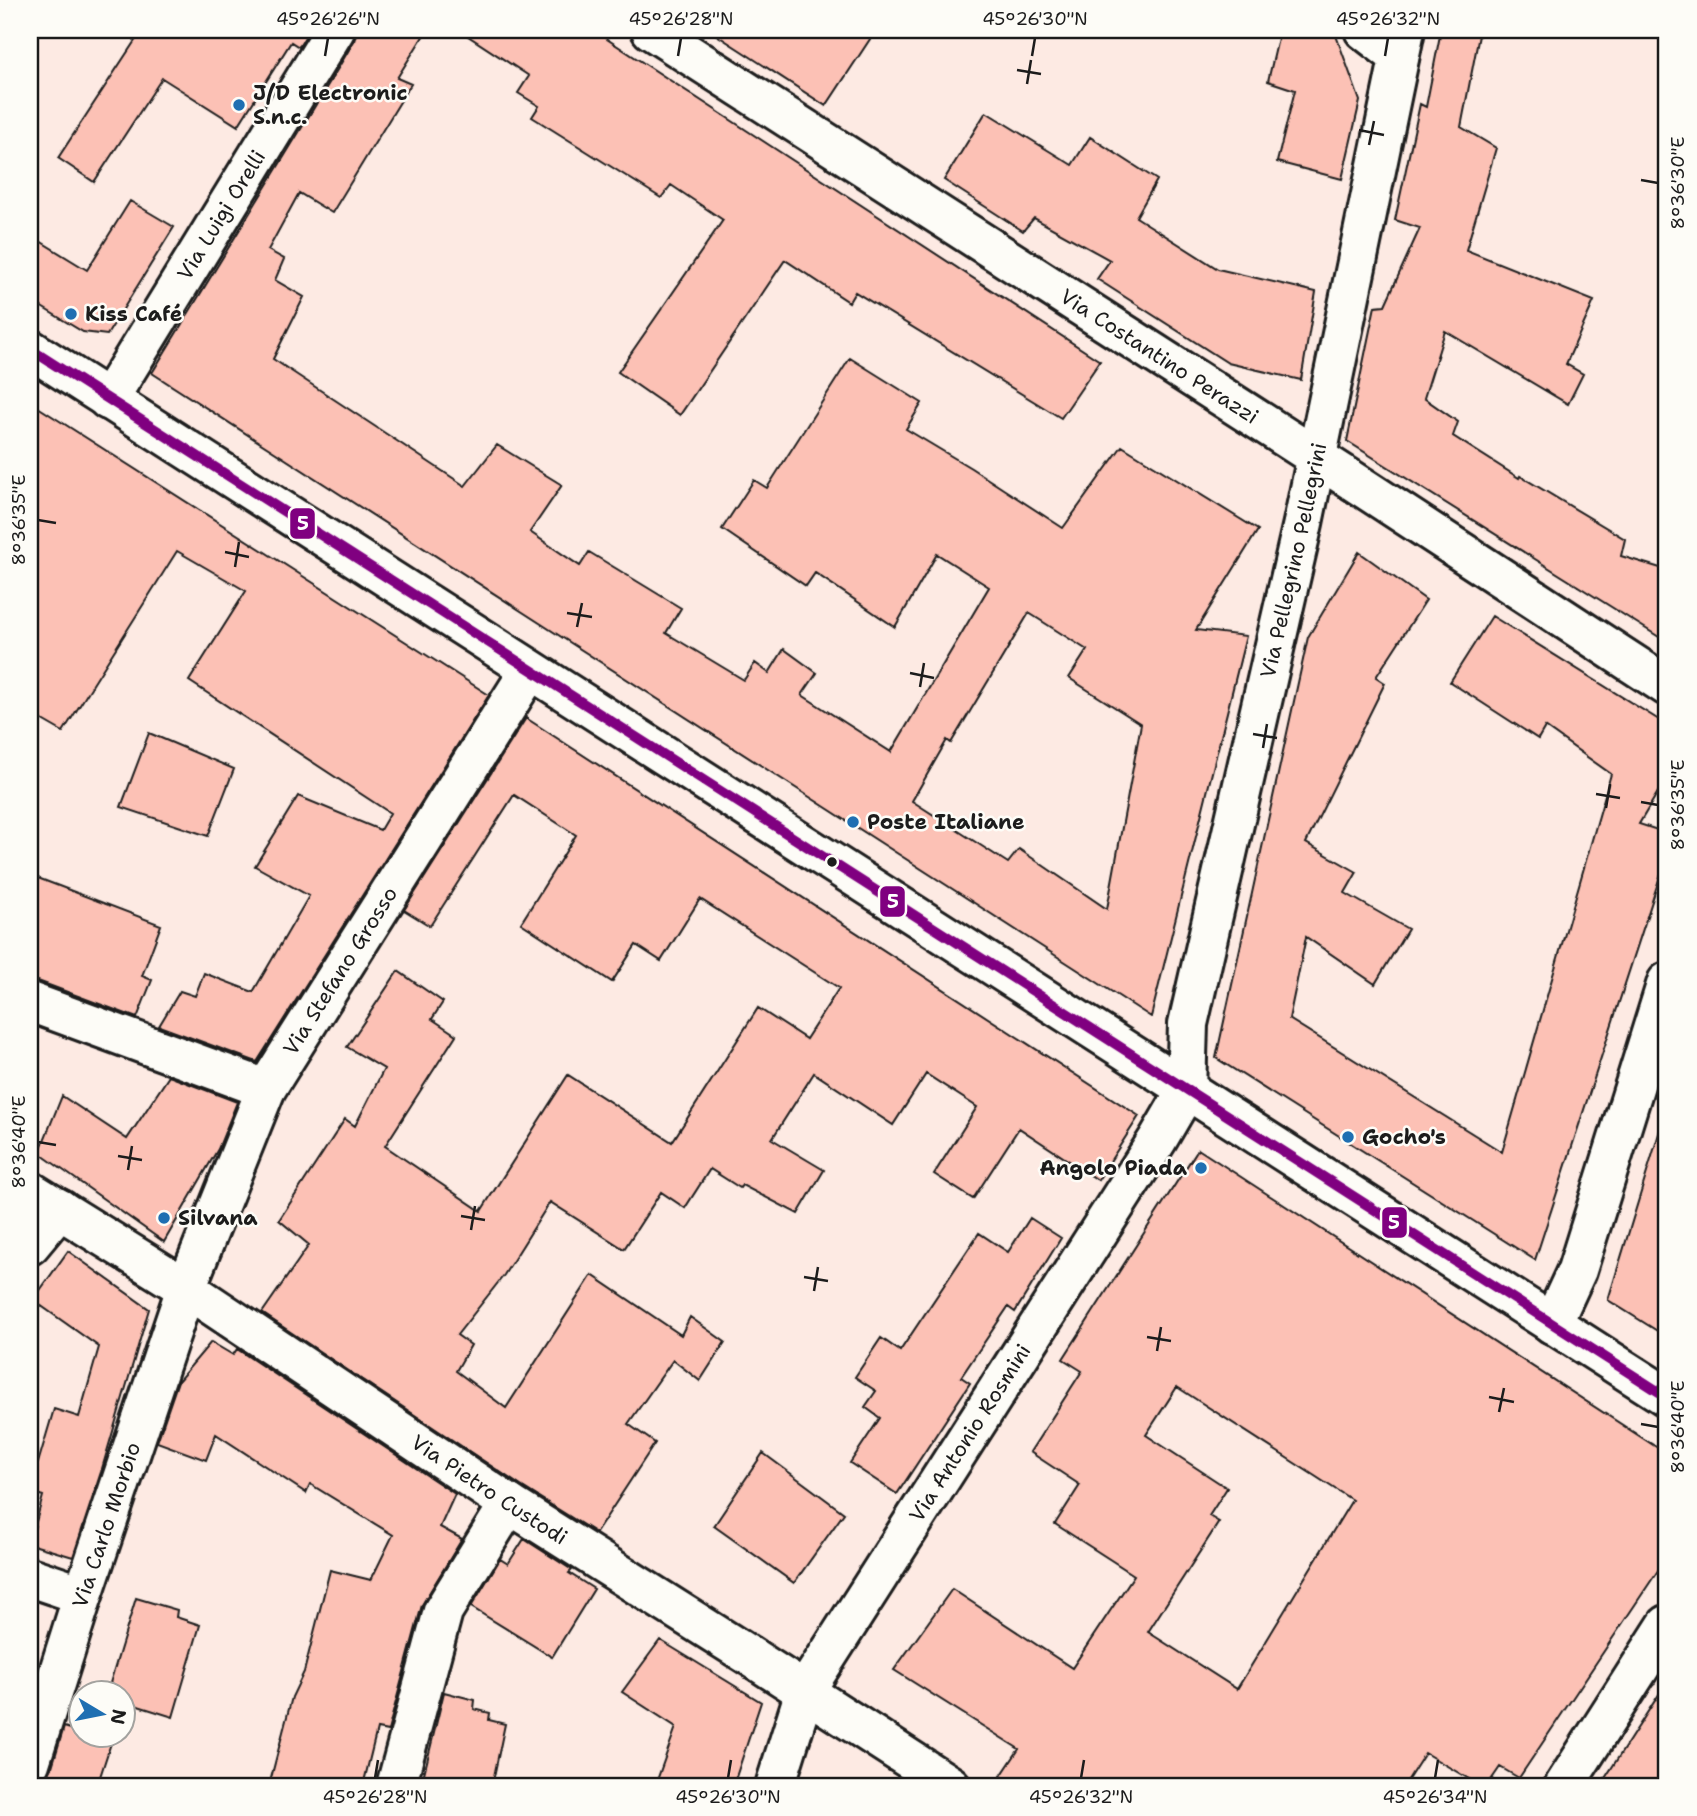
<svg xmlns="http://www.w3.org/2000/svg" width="1697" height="1816" font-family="'Shantell Sans',sans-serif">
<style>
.building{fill:#fcc1b5;stroke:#1c1c1c;stroke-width:2;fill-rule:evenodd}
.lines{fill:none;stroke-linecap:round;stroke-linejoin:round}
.minor-casing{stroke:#1c1c1c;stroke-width:44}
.major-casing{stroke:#1c1c1c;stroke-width:44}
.minor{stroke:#fdfcf7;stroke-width:38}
.major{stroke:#fdfcf7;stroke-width:38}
.bus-1-casing{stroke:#fdfcf7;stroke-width:16}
.bus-1{stroke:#800080;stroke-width:10}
.ticks{fill:none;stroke:#1c1c1c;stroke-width:2.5}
.poi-dot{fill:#1f6fb2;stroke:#fdfcf7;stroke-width:2.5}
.bus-dot{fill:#1c1c1c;stroke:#fdfcf7;stroke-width:2.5}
.labels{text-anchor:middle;stroke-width:5;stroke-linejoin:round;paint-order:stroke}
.poi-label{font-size:21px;font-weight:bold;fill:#1c1c1c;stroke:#fdfcf7;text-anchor:start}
.street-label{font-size:21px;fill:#1c1c1c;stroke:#fdfcf7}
.line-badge{stroke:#fdfcf7;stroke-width:2.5}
.badge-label{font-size:19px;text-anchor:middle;font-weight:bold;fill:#fff}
.neatline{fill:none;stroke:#1c1c1c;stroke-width:2.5}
.ticks-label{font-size:18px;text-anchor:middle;fill:#1c1c1c}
</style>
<rect width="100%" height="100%" fill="#fdeae3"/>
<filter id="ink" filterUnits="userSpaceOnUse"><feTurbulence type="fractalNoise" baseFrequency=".0143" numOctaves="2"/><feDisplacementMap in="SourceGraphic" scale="14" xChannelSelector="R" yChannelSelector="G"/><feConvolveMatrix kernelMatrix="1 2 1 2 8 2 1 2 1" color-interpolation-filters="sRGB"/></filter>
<g filter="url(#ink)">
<path class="building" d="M 142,30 L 309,30 L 299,47 L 291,42 L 238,126 L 162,78 L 94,182 L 58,158 Z
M 357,30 L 427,30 L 397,78 L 411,84 L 332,213 L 299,193 L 268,250 L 284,259 L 275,280 L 304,297 L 273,359 L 465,486 L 497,445 L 562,485 L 530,532 L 580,566 L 589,552 L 681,608 L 666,633 L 744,680 L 755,663 L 769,673 L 784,649 L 817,673 L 802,695 L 891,752 L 989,587 L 937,554 L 895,627 L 815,573 L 806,586 L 722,529 L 754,480 L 767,488 L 850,358 L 922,403 L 906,429 L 971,468 L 1063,528 L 1122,446 L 1258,530 L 1196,630 L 1246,636 L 1151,1017 L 152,373 L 337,70 L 354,41 ZM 1029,613 L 1087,650 L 1069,678 L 1141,724 L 1107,909 L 1019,849 L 1008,863 L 912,801 L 947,740 L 951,743 Z
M 459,30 L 593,30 L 1100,361 L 1061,418 L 855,292 L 849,302 L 785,260 L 680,415 L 618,372 L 723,220 L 671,185 L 661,198 L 532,117 L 539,106 L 518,93 L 529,76 Z
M 709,30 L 876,30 L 826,106 Z
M 1280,30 L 1334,30 L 1360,101 L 1342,179 L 1277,162 L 1295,90 L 1268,81 Z
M 1441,30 L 1480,30 L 1461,127 L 1496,148 L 1466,250 L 1594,301 L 1566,364 L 1583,374 L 1568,404 L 1445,331 L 1424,398 L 1458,422 L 1453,436 L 1519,478 L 1520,476 L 1625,539 L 1621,556 L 1667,570 L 1667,642 L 1347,441 L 1375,306 L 1385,305 L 1420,228 L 1395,220 L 1420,104 L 1426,107 Z
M 986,112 L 1072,165 L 1090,137 L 1157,180 L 1136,217 L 1218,269 L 1316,292 L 1301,380 L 1228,363 L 1097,279 L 1110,260 L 1034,218 L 1023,231 L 944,180 Z
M 130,201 L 174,227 L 107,335 L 83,332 L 30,300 L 30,235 L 87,270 Z
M 30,402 L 489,695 L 257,1062 L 159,1026 L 180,991 L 195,996 L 204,973 L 253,992 L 309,896 L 255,866 L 298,796 L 380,830 L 390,813 L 189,681 L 246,591 L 177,551 L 63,732 L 30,713 Z
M 1359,552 L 1426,600 L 1376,677 L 1385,683 L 1306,843 L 1357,872 L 1345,893 L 1408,929 L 1375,984 L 1306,937 L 1289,1019 L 1502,1152 L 1611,774 L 1545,727 L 1538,739 L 1450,682 L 1492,616 L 1667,725 L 1667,777 L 1639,824 L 1667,833 L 1667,855 L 1535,1260 L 1216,1058 L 1308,637 Z
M 526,718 L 1139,1116 L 1098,1180 L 1019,1128 L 973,1199 L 934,1174 L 977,1107 L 926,1074 L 893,1125 L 814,1073 L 772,1139 L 824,1170 L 798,1214 L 742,1185 L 740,1188 L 710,1169 L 685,1208 L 661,1192 L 624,1249 L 550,1202 L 504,1275 L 457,1335 L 471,1345 L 456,1371 L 506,1408 L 592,1275 L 681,1335 L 690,1317 L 725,1342 L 700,1381 L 673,1360 L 628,1424 L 655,1443 L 596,1533 L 521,1486 L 262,1313 L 309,1245 L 279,1220 L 345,1119 L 355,1126 L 384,1069 L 347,1047 L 398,971 L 443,1002 L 432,1019 L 456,1035 L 385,1146 L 481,1211 L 568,1075 L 672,1142 L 758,1008 L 806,1039 L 839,988 L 700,899 L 661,961 L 636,945 L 612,982 L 521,923 L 576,835 L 514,795 L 430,926 L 404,910 Z
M 149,733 L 234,769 L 208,836 L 121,807 Z
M 30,875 L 161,925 L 142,976 L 152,980 L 137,1018 L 38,981 L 30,981 Z
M 169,1076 L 237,1102 L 218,1149 L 164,1242 L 39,1153 L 62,1096 L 127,1139 Z
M 1660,1130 L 1667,1131 L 1667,1337 L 1608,1300 Z
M 1198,1149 L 1667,1454 L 1667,1557 L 1519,1778 L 1500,1767 L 1487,1786 L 1481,1786 L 1425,1753 L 1404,1786 L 1018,1786 L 1001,1776 L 1019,1749 L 894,1670 L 952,1589 L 1072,1668 L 1134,1575 L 1055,1524 L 1080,1485 L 1030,1452 L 1082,1371 L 1063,1359 ZM 1177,1387 L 1352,1500 L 1237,1689 L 1148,1632 L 1219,1522 L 1209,1516 L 1227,1488 L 1146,1435 Z
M 1030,1218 L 1061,1238 L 1015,1312 L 1008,1307 L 961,1377 L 970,1383 L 897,1494 L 850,1463 L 880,1418 L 865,1407 L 876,1391 L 855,1377 L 881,1338 L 900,1351 L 979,1233 L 1008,1252 Z
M 68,1251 L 149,1309 L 101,1472 L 73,1557 L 30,1544 L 43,1496 L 30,1492 L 30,1460 L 38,1463 L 54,1409 L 79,1417 L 99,1347 L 33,1300 Z
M 211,1342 L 233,1355 L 237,1349 L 455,1494 L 440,1527 L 462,1539 L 422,1605 L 388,1731 L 377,1729 L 363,1786 L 269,1786 L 292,1697 L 304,1672 L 330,1570 L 371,1580 L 393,1535 L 310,1484 L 306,1493 L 216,1434 L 206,1460 L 157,1442 L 178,1381 Z
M 763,1453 L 844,1513 L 794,1583 L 714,1526 Z
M 524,1539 L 572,1570 L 569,1573 L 594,1589 L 552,1657 L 471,1607 L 500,1559 L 508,1564 Z
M 136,1598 L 177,1610 L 176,1617 L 200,1625 L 173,1717 L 122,1701 L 122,1693 L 107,1693 Z
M 660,1640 L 761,1702 L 733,1786 L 655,1786 L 676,1727 L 622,1692 Z
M 1667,1682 L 1667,1786 L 1600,1786 Z
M 444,1692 L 475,1700 L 474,1709 L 490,1713 L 489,1720 L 505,1724 L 492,1786 L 421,1786 Z
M 64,1727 L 80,1732 L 80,1735 L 95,1735 L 112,1740 L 97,1786 L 30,1786 L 30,1784 L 35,1784 L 44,1780 L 51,1770 Z"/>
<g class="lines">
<g class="minor-casing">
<g id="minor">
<path id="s1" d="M 651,30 L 1347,477 L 1667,686"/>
<path d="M 1364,30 L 1399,57"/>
<path id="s2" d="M 108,400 L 335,30"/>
<path d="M 30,1002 L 266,1089"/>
<path id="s3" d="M 30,1191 L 186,1288 L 509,1504 L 753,1658 L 951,1786"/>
<path d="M 30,1245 L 60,1209"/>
<path d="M 1552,1324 L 1577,1270 L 1667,982"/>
<path d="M 30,1577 L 83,1595"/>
<path id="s4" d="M 30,1763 L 83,1595 L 186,1288 L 266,1089 L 530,670"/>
<path d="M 396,1786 L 443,1611 L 509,1504"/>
<path id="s5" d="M 775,1786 L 805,1691 L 1158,1139 L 1186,1091 L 1188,1024 L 1303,523 L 1405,30"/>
<path d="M 1564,1786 L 1667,1625"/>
</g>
</g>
<g class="major-casing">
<path id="major" d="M 30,349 L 1667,1397"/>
</g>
<use href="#minor" class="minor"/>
<use href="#major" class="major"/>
<g class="bus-1-casing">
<path id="bus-1" d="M 30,349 L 1667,1397"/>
</g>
<use href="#bus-1" class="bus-1"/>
</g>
</g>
<path class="ticks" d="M 325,56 L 328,38M 678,56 L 681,38M 1032,56 L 1035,38M 1385,56 L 1388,38M 1017,70 L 1041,74M 1027,84 L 1031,60M 1359,130 L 1384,135M 1369,145 L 1374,121M 1641,180 L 1658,183M 38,520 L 56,523M 225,552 L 249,557M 235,567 L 239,542M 567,613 L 592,617M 577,627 L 582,603M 910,673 L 934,678M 920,687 L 924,663M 1253,734 L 1277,738M 1263,748 L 1267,724M 1596,794 L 1620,798M 1641,802 L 1658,805M 1606,808 L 1610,784M 38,1142 L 56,1145M 118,1156 L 142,1160M 128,1170 L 132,1146M 461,1216 L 485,1220M 471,1230 L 475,1206M 804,1277 L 828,1281M 814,1291 L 818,1267M 1147,1337 L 1171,1341M 1157,1351 L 1161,1327M 1489,1397 L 1514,1402M 1499,1412 L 1504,1388M 1641,1424 L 1658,1427M 375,1778 L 378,1760M 728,1778 L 731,1760M 1081,1778 L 1084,1760M 1435,1778 L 1438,1760"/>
<g class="poi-dot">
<circle cx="239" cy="105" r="7"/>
<circle cx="71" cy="314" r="7"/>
<circle cx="853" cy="822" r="7"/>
<circle cx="1348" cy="1137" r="7"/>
<circle cx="1201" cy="1168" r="7"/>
<circle cx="164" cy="1218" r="7"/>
</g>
<circle class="bus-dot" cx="832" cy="862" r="6"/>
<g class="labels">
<g class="poi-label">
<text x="253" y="100">J/D Electronic<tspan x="253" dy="24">S.n.c.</tspan></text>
<text x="85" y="321">Kiss Café</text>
<text x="867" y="829">Poste Italiane</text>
<text x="1362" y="1144">Gocho's</text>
<text x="1187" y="1175" text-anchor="end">Angolo Piada</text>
<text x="178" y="1225">Silvana</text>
</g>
<g class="street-label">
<text dy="7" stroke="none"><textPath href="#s2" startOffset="217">Via Luigi Orelli</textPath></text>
<text dy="7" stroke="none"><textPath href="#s1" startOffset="604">Via Costantino Perazzi</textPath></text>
<text dy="7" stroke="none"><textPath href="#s5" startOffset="1353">Via Pellegrino Pellegrini</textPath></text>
<text dy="7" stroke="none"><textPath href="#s4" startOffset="854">Via Stefano Grosso</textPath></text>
<text dy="7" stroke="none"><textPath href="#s5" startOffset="406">Via Antonio Rosmini</textPath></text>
<text dy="7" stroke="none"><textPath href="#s3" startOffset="548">Via Pietro Custodi</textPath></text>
<text dy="7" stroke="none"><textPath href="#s4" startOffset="250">Via Carlo Morbio</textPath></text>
</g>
</g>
<g class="line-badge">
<rect x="289" y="507" width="27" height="33" rx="7" fill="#800080"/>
<rect x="879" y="885" width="27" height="33" rx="7" fill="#800080"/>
<rect x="1381" y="1206" width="27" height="33" rx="7" fill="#800080"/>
</g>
<g class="badge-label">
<text x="303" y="530">5</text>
<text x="893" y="908">5</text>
<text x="1394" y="1229">5</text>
</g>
<rect width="1697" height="1816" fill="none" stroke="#fdfcf7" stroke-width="77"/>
<g transform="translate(102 1714) rotate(100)"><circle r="33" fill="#fdfcf7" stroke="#a3a29f" stroke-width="2"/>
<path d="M0-5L12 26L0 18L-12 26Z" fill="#1f6fb2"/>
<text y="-10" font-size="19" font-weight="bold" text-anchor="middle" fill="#1c1c1c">N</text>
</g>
<rect x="38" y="38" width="1620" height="1740" class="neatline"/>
<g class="ticks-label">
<text x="328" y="25">45°26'26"N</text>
<text x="681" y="25">45°26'28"N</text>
<text x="1035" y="25">45°26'30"N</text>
<text x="1388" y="25">45°26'32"N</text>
<text transform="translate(1678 183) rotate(-90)" y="6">8°36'30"E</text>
<text transform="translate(19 520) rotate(-90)" y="6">8°36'35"E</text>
<text transform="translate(1678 805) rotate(-90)" y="6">8°36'35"E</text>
<text transform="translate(19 1142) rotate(-90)" y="6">8°36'40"E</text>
<text transform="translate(1678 1427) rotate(-90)" y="6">8°36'40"E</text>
<text x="375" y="1803">45°26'28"N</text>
<text x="728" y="1803">45°26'30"N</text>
<text x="1081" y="1803">45°26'32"N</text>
<text x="1435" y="1803">45°26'34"N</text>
</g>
</svg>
